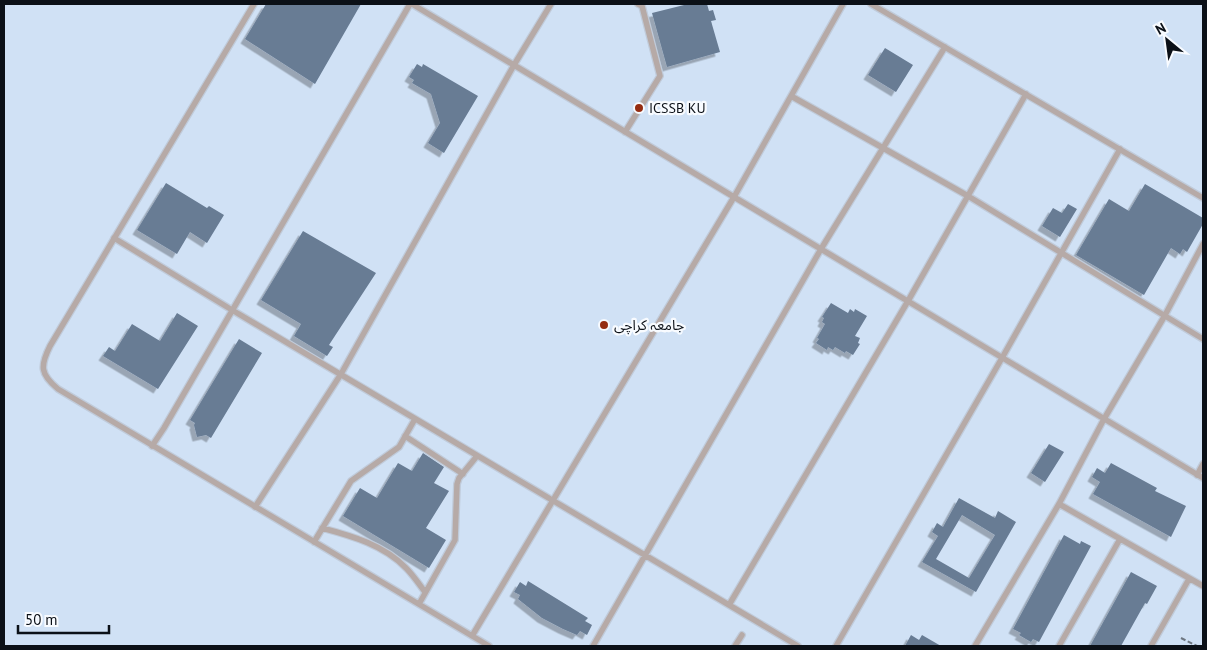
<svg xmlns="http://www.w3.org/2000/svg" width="1207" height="650" font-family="'PT Sans','Noto Sans Arabic',sans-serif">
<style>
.built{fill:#d0e1f5}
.building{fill:#687c94;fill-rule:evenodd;filter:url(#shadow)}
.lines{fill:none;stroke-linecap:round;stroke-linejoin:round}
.service-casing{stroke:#c0cbda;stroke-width:8}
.path{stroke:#6e7782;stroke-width:2;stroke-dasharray:5 2.5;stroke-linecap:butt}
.service{stroke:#b6aaa7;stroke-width:5.5}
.poi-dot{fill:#952d12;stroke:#f8fbff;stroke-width:2}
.labels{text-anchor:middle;stroke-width:4.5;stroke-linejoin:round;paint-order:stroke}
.poi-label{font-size:14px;fill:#0b1017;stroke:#f8fbff;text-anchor:start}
</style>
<defs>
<filter id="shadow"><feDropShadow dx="-4.5" dy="4.5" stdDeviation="0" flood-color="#0004"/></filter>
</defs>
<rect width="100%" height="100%" fill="#e2efff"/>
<path class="built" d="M 4,4 L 1203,4 L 1203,646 L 4,646 Z"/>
<path class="building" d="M 266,4 L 361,4 L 315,84 L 245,39 Z
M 688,4 L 707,4 L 709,11 L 713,10 L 716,20 L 711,21 L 720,52 L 667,67 L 652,13 Z
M 885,48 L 913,65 L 896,92 L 868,75 Z
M 417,64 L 422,67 L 423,64 L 478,96 L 444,153 L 428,143 L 440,123 L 431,94 L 412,83 L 414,80 L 409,77 Z
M 166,183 L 207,208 L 209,206 L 224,215 L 207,243 L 190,232 L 177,254 L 137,230 Z
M 1145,184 L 1203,218 L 1203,224 L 1187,252 L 1183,249 L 1180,254 L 1171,248 L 1144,295 L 1076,255 L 1109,199 L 1129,211 Z
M 1068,204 L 1077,209 L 1060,237 L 1042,226 L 1053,208 L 1062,213 Z
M 303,231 L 376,273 L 329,345 L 333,347 L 327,356 L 294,336 L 301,324 L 261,300 Z
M 831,303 L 848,313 L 850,309 L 854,312 L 855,309 L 867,316 L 855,336 L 860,338 L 858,343 L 860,344 L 853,355 L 846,351 L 845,353 L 835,347 L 833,350 L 828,347 L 827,350 L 816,343 L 819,339 L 817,338 L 825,324 L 822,322 L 824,318 L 822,317 Z
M 177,313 L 198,326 L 158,389 L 103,356 L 109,347 L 115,351 L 132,324 L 160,341 Z
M 239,339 L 262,353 L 211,438 L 206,435 L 197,437 L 194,425 L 195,423 L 190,420 Z
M 1049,444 L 1064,452 L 1045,482 L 1031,473 Z
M 423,453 L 444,467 L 434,483 L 449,491 L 426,528 L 446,540 L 429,568 L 343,516 L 360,488 L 377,498 L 398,463 L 412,471 Z
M 1111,463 L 1157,488 L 1155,491 L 1186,506 L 1171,537 L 1093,494 L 1100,482 L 1092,477 L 1097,468 L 1105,473 Z
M 959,498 L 995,518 L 998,511 L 1016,522 L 976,592 L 922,562 L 938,536 L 932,532 L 937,523 L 943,527 ZM 962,515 L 995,535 L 969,578 L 936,559 Z
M 1064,535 L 1080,544 L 1081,541 L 1091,546 L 1039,642 L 1033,639 L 1031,642 L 1019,635 L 1021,633 L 1013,629 Z
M 1131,572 L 1157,586 L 1147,604 L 1145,603 L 1121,646 L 1090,646 Z
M 528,581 L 588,618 L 585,621 L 592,625 L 587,635 L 580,631 L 577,635 L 563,629 L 542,618 L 518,599 L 520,595 L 514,592 L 520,582 L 526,586 Z
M 911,635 L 919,640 L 922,635 L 941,646 L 905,646 Z"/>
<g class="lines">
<g class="service-casing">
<path id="service" d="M 254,4 L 50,346 C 40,366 40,374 58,389 L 489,646
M 412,4 L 1203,478
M 871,4 L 1203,198
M 791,96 L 968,196 L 1203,339
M 625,132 L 660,76 L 642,6 L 638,4
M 114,238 L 232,310 L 798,646
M 405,436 L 463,474
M 152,446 L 164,428 L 410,4
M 1197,475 L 1203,464
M 1059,504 L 1203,586
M 255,507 L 341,374 L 514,65 L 551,4
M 322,528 C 352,536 384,545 406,568 C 413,575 419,584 425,592
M 314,542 L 351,481 L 399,447 L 415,419
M 419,604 L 455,540 L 457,484 L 459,478 L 477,456
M 729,605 L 908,301 L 1026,94
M 472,636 L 734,197 L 843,4
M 593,646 L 821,249 L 945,47
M 735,646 L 742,635
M 836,646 L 1002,358 L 1120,149
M 975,646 L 1059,504 L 1104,419 L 1164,317 L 1203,244
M 1059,646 L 1120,539
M 1151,646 L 1189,579"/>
</g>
<path class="path" d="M 1181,638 L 1197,646"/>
<use href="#service" class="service"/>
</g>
<g class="poi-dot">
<circle cx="639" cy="108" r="5"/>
<circle cx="604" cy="325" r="5"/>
</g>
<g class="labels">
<g class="poi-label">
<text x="649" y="113">ICSSB KU</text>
<text x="614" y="330">جامعہ کراچی</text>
</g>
</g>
<rect width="1207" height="650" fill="none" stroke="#0b1017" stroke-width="10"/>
<g transform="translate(1167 40) rotate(331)" stroke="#f8fbff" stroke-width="4" paint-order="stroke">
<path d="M0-4L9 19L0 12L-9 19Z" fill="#0b1017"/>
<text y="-8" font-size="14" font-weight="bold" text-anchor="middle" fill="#0b1017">N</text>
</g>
<path d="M18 625v8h91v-8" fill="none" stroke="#0b1017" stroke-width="2.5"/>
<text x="25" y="625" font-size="15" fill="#0b1017" stroke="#f8fbff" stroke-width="4" paint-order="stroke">50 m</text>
</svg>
